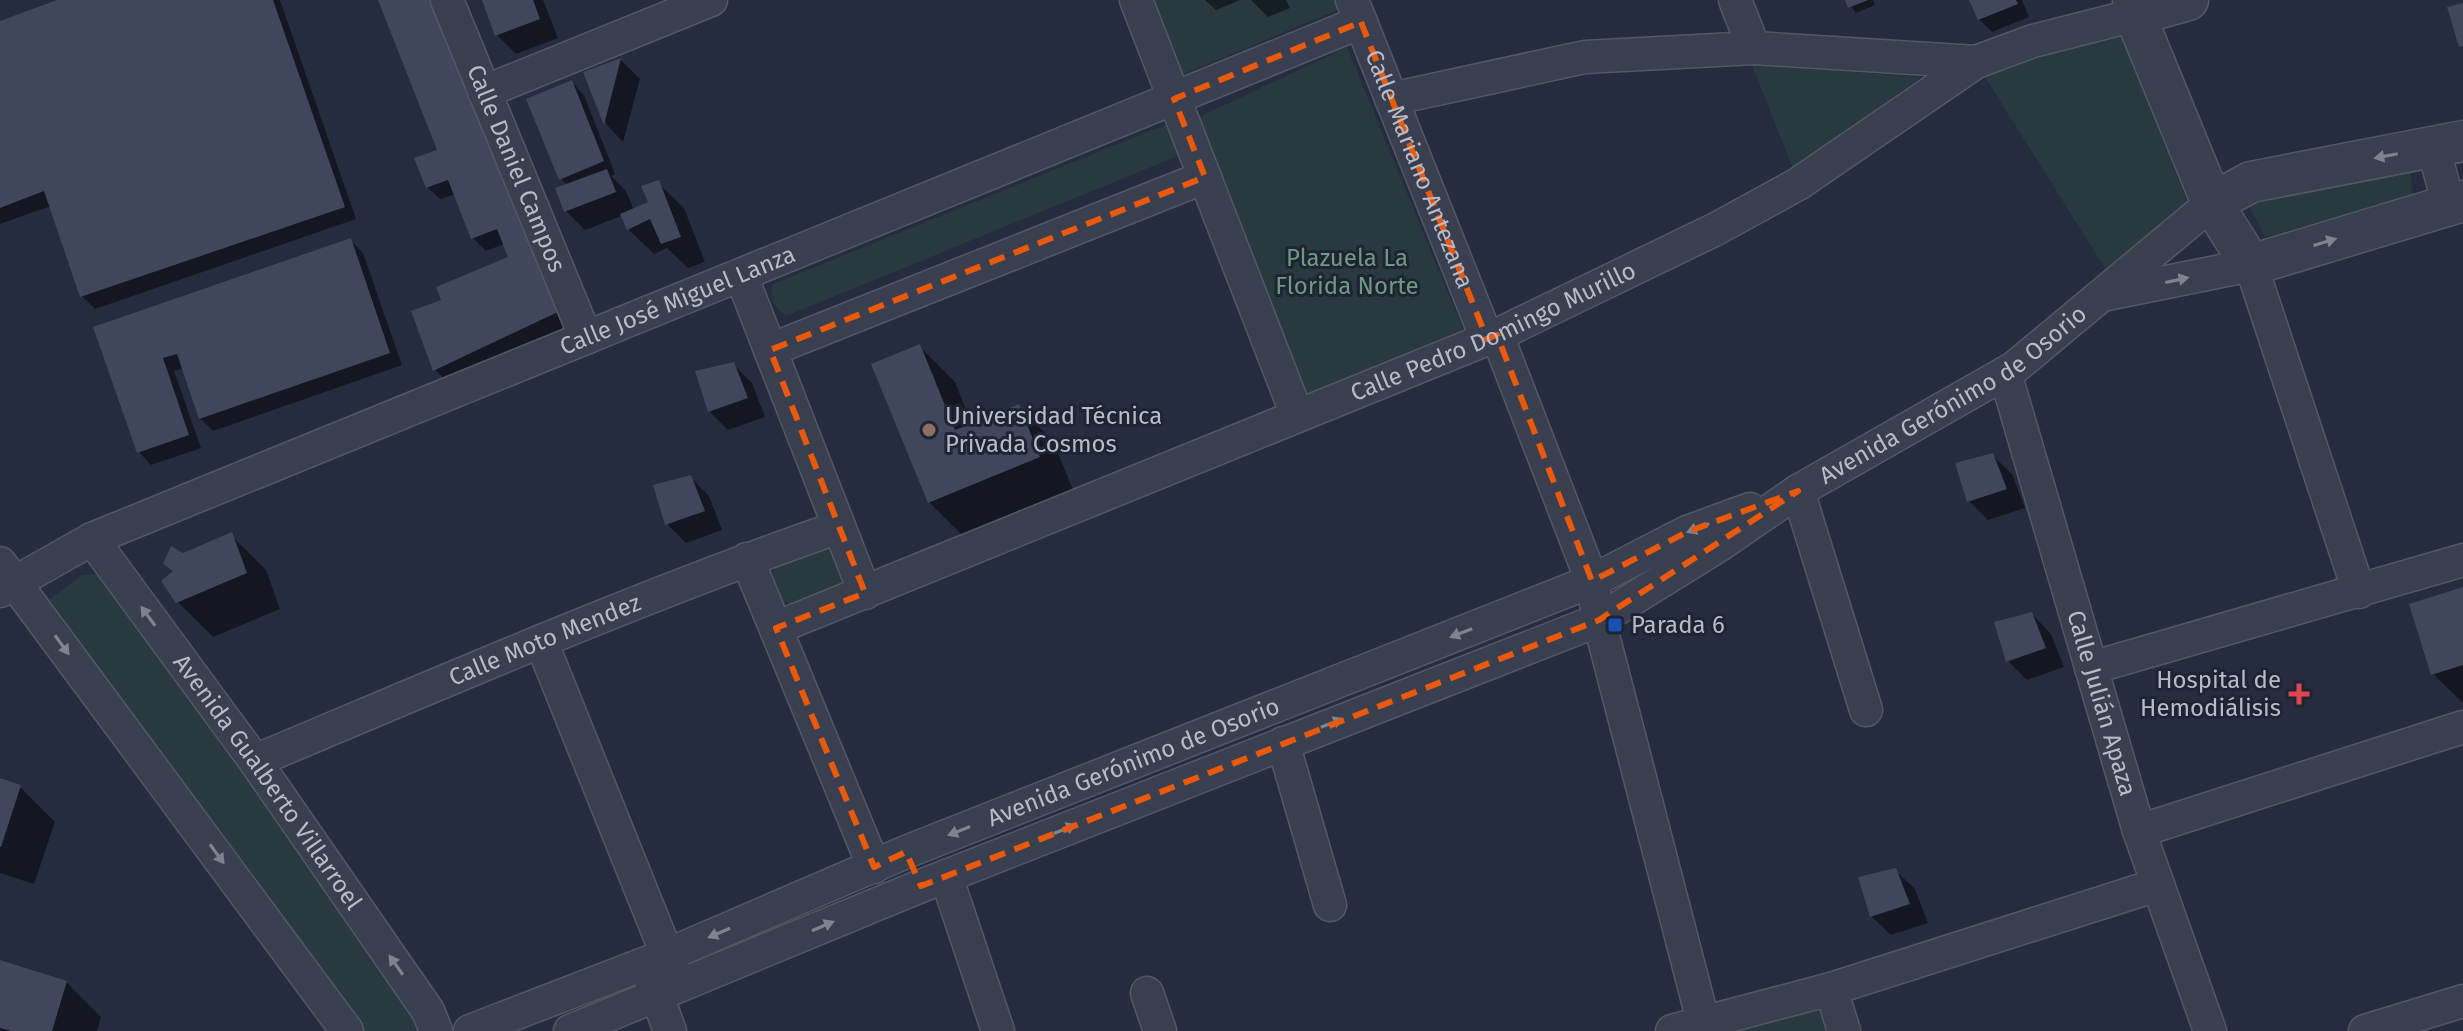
<svg xmlns="http://www.w3.org/2000/svg" width="2463" height="1031" font-family="'Fira Sans',sans-serif">
<style>
.green{fill:#283940}
.shadow{fill:#0007}
.building{fill:#40475c}
.lines{fill:none;stroke-linecap:round;stroke-linejoin:round}
.minor-casing{stroke:#525766;stroke-width:35}
.tertiary-casing{stroke:#525766;stroke-width:43}
.minor{stroke:#3a3f4f;stroke-width:32}
.tertiary{stroke:#3a3f4f;stroke-width:40}
.oneway{fill:#7e8392}
.marked{fill:none;stroke:#e8590c;stroke-width:6;stroke-dasharray:16 10;stroke-linejoin:round}
.education-dot{fill:#8d6e63;stroke:#1f2434;stroke-width:3}
.transit-dot{fill:#1a4fb4;stroke:#1f2434;stroke-width:3}
.health-dot{fill:#e0444e;stroke:#1f2434;stroke-width:3}
.labels{text-anchor:middle;stroke-width:6;stroke-linejoin:round;paint-order:stroke}
.street-label{font-size:24px;fill:#b6bac9;stroke:#1f2434}
.park-label{font-size:24px;fill:#6e9a7f;stroke:#1f2434}
.poi-label{font-size:24px;fill:#b6bac9;stroke:#1f2434;text-anchor:start}
</style>
<rect width="100%" height="100%" fill="#262c3f"/>
<path class="green" d="M 1149,0 L 1338,0 L 1342,8 L 1179,76 Z
M 2119,31 L 2189,207 L 2106,270 L 1985,77 L 2086,40 Z
M 1347,47 L 1463,329 L 1303,396 L 1195,119 Z
M 1752,65 L 1921,77 L 1793,169 Z
M 1167,124 L 1183,144 L 1178,156 L 786,316 C 773,305 769,301 773,284 Z
M 2410,168 L 2413,196 L 2265,237 L 2248,204 L 2263,197 Z
M 821,543 L 833,548 L 843,574 L 842,583 L 832,594 L 792,604 L 776,600 L 768,586 L 778,559 Z
M 98,574 L 108,581 L 410,1008 L 416,1031 L 362,1031 L 47,601 L 82,575 Z
M 1819,1008 L 1827,1020 L 1830,1031 L 1724,1031 Z"/>
<path class="shadow" d="M 62,0 L 280,0 L 356,219 L 95,309 L 82,296 L 51,206 L 0,224 L 0,23 Z
M 380,0 L 572,324 L 448,382 L 435,370 L 444,301 L 511,259 L 504,244 L 486,251 L 473,238 L 456,194 L 440,199 L 427,187 L 439,151 Z
M 484,0 L 543,0 L 558,38 L 516,54 L 497,35 Z
M 1205,0 L 1240,0 L 1216,10 Z
M 1251,0 L 1286,0 L 1290,8 L 1268,17 Z
M 1847,0 L 1873,0 L 1875,5 L 1856,13 Z
M 1971,0 L 2022,0 L 2029,17 L 1992,32 L 1979,19 Z
M 621,60 L 640,79 L 623,142 L 606,124 L 586,73 Z
M 572,82 L 584,95 L 615,174 L 611,176 L 626,191 L 634,210 L 650,204 L 658,183 L 684,208 L 705,262 L 688,268 L 667,248 L 654,254 L 628,229 L 621,216 L 585,230 L 566,211 L 568,186 L 561,179 Z
M 350,240 L 363,253 L 402,365 L 213,431 L 200,418 L 184,368 L 174,371 L 201,448 L 151,465 L 139,452 L 96,328 Z
M 920,347 L 955,382 L 972,425 L 1018,406 L 1053,441 L 1074,492 L 964,537 L 929,502 Z
M 733,364 L 752,383 L 765,417 L 728,430 L 709,411 Z
M 1992,455 L 2012,474 L 2025,508 L 1988,520 L 1969,501 Z
M 690,477 L 709,496 L 722,530 L 686,543 L 667,524 Z
M 231,535 L 266,570 L 280,609 L 213,637 L 178,602 L 174,572 L 166,564 Z
M 2463,589 L 2463,703 L 2433,674 Z
M 2032,614 L 2051,634 L 2064,667 L 2027,680 L 2008,661 Z
M 0,780 L 20,787 L 55,822 L 34,884 L 0,873 Z
M 1895,870 L 1915,889 L 1928,923 L 1891,935 L 1871,916 Z
M 0,962 L 66,982 L 101,1017 L 97,1031 L 0,1031 Z"/>
<path class="building" d="M 57,0 L 273,0 L 345,207 L 80,297 L 44,191 L 0,208 L 0,21 Z
M 378,0 L 435,0 L 560,311 L 433,371 L 411,311 L 441,300 L 436,287 L 508,257 L 497,229 L 471,239 L 448,180 L 426,188 L 414,158 L 437,150 Z
M 482,0 L 533,0 L 540,19 L 495,36 Z
M 1845,0 L 1868,0 L 1848,8 Z
M 1969,0 L 2016,0 L 2018,4 L 1978,20 Z
M 2463,3 L 2463,46 L 2459,47 L 2447,7 Z
M 621,58 L 604,125 L 583,72 Z
M 572,80 L 604,161 L 559,180 L 526,99 Z
M 607,169 L 616,192 L 564,212 L 555,188 Z
M 659,180 L 681,237 L 661,244 L 650,219 L 627,230 L 620,214 L 648,202 L 641,186 Z
M 351,238 L 390,353 L 199,419 L 177,354 L 163,358 L 189,435 L 137,453 L 93,327 Z
M 920,344 L 955,430 L 1019,404 L 1040,457 L 928,503 L 871,364 Z
M 734,362 L 748,398 L 708,412 L 695,371 Z
M 1993,453 L 2007,489 L 1967,502 L 1955,463 Z
M 691,475 L 705,511 L 665,525 L 653,485 Z
M 232,532 L 247,573 L 176,603 L 161,581 L 173,571 L 163,564 L 171,546 L 183,553 Z
M 2463,587 L 2463,665 L 2431,675 L 2409,604 Z
M 2032,612 L 2046,648 L 2006,662 L 1994,622 Z
M 0,778 L 21,785 L 1,847 L 0,847 Z
M 1896,868 L 1910,904 L 1870,917 L 1858,877 Z
M 0,960 L 67,981 L 52,1031 L 11,1031 L 0,1028 Z"/>
<g class="lines">
<g class="minor-casing">
<g id="minor">
<path id="s1" d="M 447,0 L 586,338"/>
<path d="M 1136,0 L 1297,415"/>
<path id="s2" d="M 1352,0 L 1487,339"/>
<path d="M 1735,0 L 1754,48"/>
<path d="M 484,92 L 711,0"/>
<path d="M 1391,99 L 1585,57 L 1754,48 L 1976,62"/>
<path d="M 2433,147 L 2449,205"/>
<path d="M 741,275 L 865,593"/>
<path d="M 2107,294 L 2251,265 L 2359,592"/>
<path d="M 1497,335 L 1592,581 L 1599,620 L 1703,1021"/>
<path d="M 770,350 L 1205,177"/>
<path id="s3" d="M 2005,373 L 2139,831 L 2210,1031"/>
<path d="M 1798,491 L 1866,710"/>
<path id="s4" d="M 92,539 L 255,761 L 428,1011 L 436,1031"/>
<path d="M 747,559 L 874,867"/>
<path d="M 0,563 L 347,1031"/>
<path id="s5" d="M 0,591 L 92,539 L 1361,22"/>
<path id="s6" d="M 776,628 L 1497,335 L 1716,229 L 1798,184 L 1976,62 L 2033,41 L 2135,15 L 2129,0"/>
<path d="M 541,641 L 674,972"/>
<path d="M 2091,668 L 2463,560"/>
<path d="M 1283,743 L 1330,905"/>
<path id="s7" d="M 255,761 C 448,680 641,596 839,527"/>
<path d="M 2139,831 L 2463,727"/>
<path d="M 946,876 L 998,1031"/>
<path d="M 650,977 L 670,1031"/>
<path d="M 1831,989 L 1844,1031"/>
<path d="M 1147,993 L 1160,1031"/>
<path id="s8" d="M 470,1031 L 667,955 L 906,852 L 1592,581 L 1687,532 L 1750,509"/>
<path id="s9" d="M 570,1031 L 921,886 L 1599,620 L 1718,546 L 1798,491 L 2014,368 L 2212,203"/>
<path d="M 1672,1031 L 1831,989 L 2157,885"/>
<path d="M 2365,1031 L 2463,1001"/>
</g>
</g>
<g class="tertiary-casing">
<path id="tertiary" d="M 2188,0 L 2135,15 L 2212,203 L 2251,265 L 2463,201
M 2212,203 L 2251,182 L 2463,141"/>
</g>
<use href="#minor" class="minor"/>
<use href="#tertiary" class="tertiary"/>
</g>
<defs><path id="oneway-solid" d="M-6-.8H1V-3.2L6.5 0L1 3.2V.8H-6Z" transform="scale(2)"/></defs>
<g class="oneway">
<use href="#oneway-solid" transform="translate(2386 156) rotate(169)"/>
<use href="#oneway-solid" transform="translate(2325 242) rotate(-17)"/>
<use href="#oneway-solid" transform="translate(2177 280) rotate(-12)"/>
<use href="#oneway-solid" transform="translate(1698 528) rotate(159)"/>
<use href="#oneway-solid" transform="translate(148 616) rotate(-126)"/>
<use href="#oneway-solid" transform="translate(1461 633) rotate(159)"/>
<use href="#oneway-solid" transform="translate(62 645) rotate(54)"/>
<use href="#oneway-solid" transform="translate(1332 723) rotate(-21)"/>
<use href="#oneway-solid" transform="translate(1065 829) rotate(-22)"/>
<use href="#oneway-solid" transform="translate(959 831) rotate(158)"/>
<use href="#oneway-solid" transform="translate(217 854) rotate(54)"/>
<use href="#oneway-solid" transform="translate(823 926) rotate(-23)"/>
<use href="#oneway-solid" transform="translate(719 933) rotate(157)"/>
<use href="#oneway-solid" transform="translate(396 965) rotate(-125)"/>
</g>
<path class="marked" d="M 1361,22 L 1487,339 L 1497,335 L 1592,581 L 1687,532 L 1798,491 L 1599,620 L 921,886 L 906,852 L 874,867 L 776,628 L 865,593 L 770,350 L 1205,177 L 1174,99 Z"/>
<circle class="education-dot" cx="929" cy="430" r="8"/>
<rect class="transit-dot" x="1607" y="617" width="16" height="16" rx="4"/>
<path class="health-dot" d="M2295 682h8v8h8v8h-8v8h-8v-8h-8v-8h8z"/>
<g class="labels">
<g class="street-label">
<text dy="8" stroke="none"><textPath href="#s1" startOffset="182">Calle Daniel Campos</textPath></text>
<text dy="8" stroke="none"><textPath href="#s2" startOffset="182">Calle Mariano Antezana</textPath></text>
<text dy="8" stroke="none"><textPath href="#s5" startOffset="738">Calle José Miguel Lanza</textPath></text>
<text dy="8" stroke="none"><textPath href="#s6" startOffset="776">Calle Pedro Domingo Murillo</textPath></text>
<text dy="8" stroke="none"><textPath href="#s9" startOffset="1528">Avenida Gerónimo de Osorio</textPath></text>
<text dy="8" stroke="none"><textPath href="#s7" startOffset="314">Calle Moto Mendez</textPath></text>
<text dy="8" stroke="none"><textPath href="#s3" startOffset="344">Calle Julián Apaza</textPath></text>
<text dy="8" stroke="none"><textPath href="#s8" startOffset="716">Avenida Gerónimo de Osorio</textPath></text>
<text dy="8" stroke="none"><textPath href="#s4" startOffset="300">Avenida Gualberto Villarroel</textPath></text>
</g>
<g class="park-label">
<text x="1347" y="266">Plazuela La<tspan x="1347" dy="28">Florida Norte</tspan></text>
</g>
<g class="poi-label">
<text x="945" y="424">Universidad Técnica<tspan x="945" dy="28">Privada Cosmos</tspan></text>
<text x="1631" y="633">Parada 6</text>
<text x="2281" y="688" text-anchor="end">Hospital de<tspan x="2281" dy="28">Hemodiálisis</tspan></text>
</g>
</g>
</svg>
